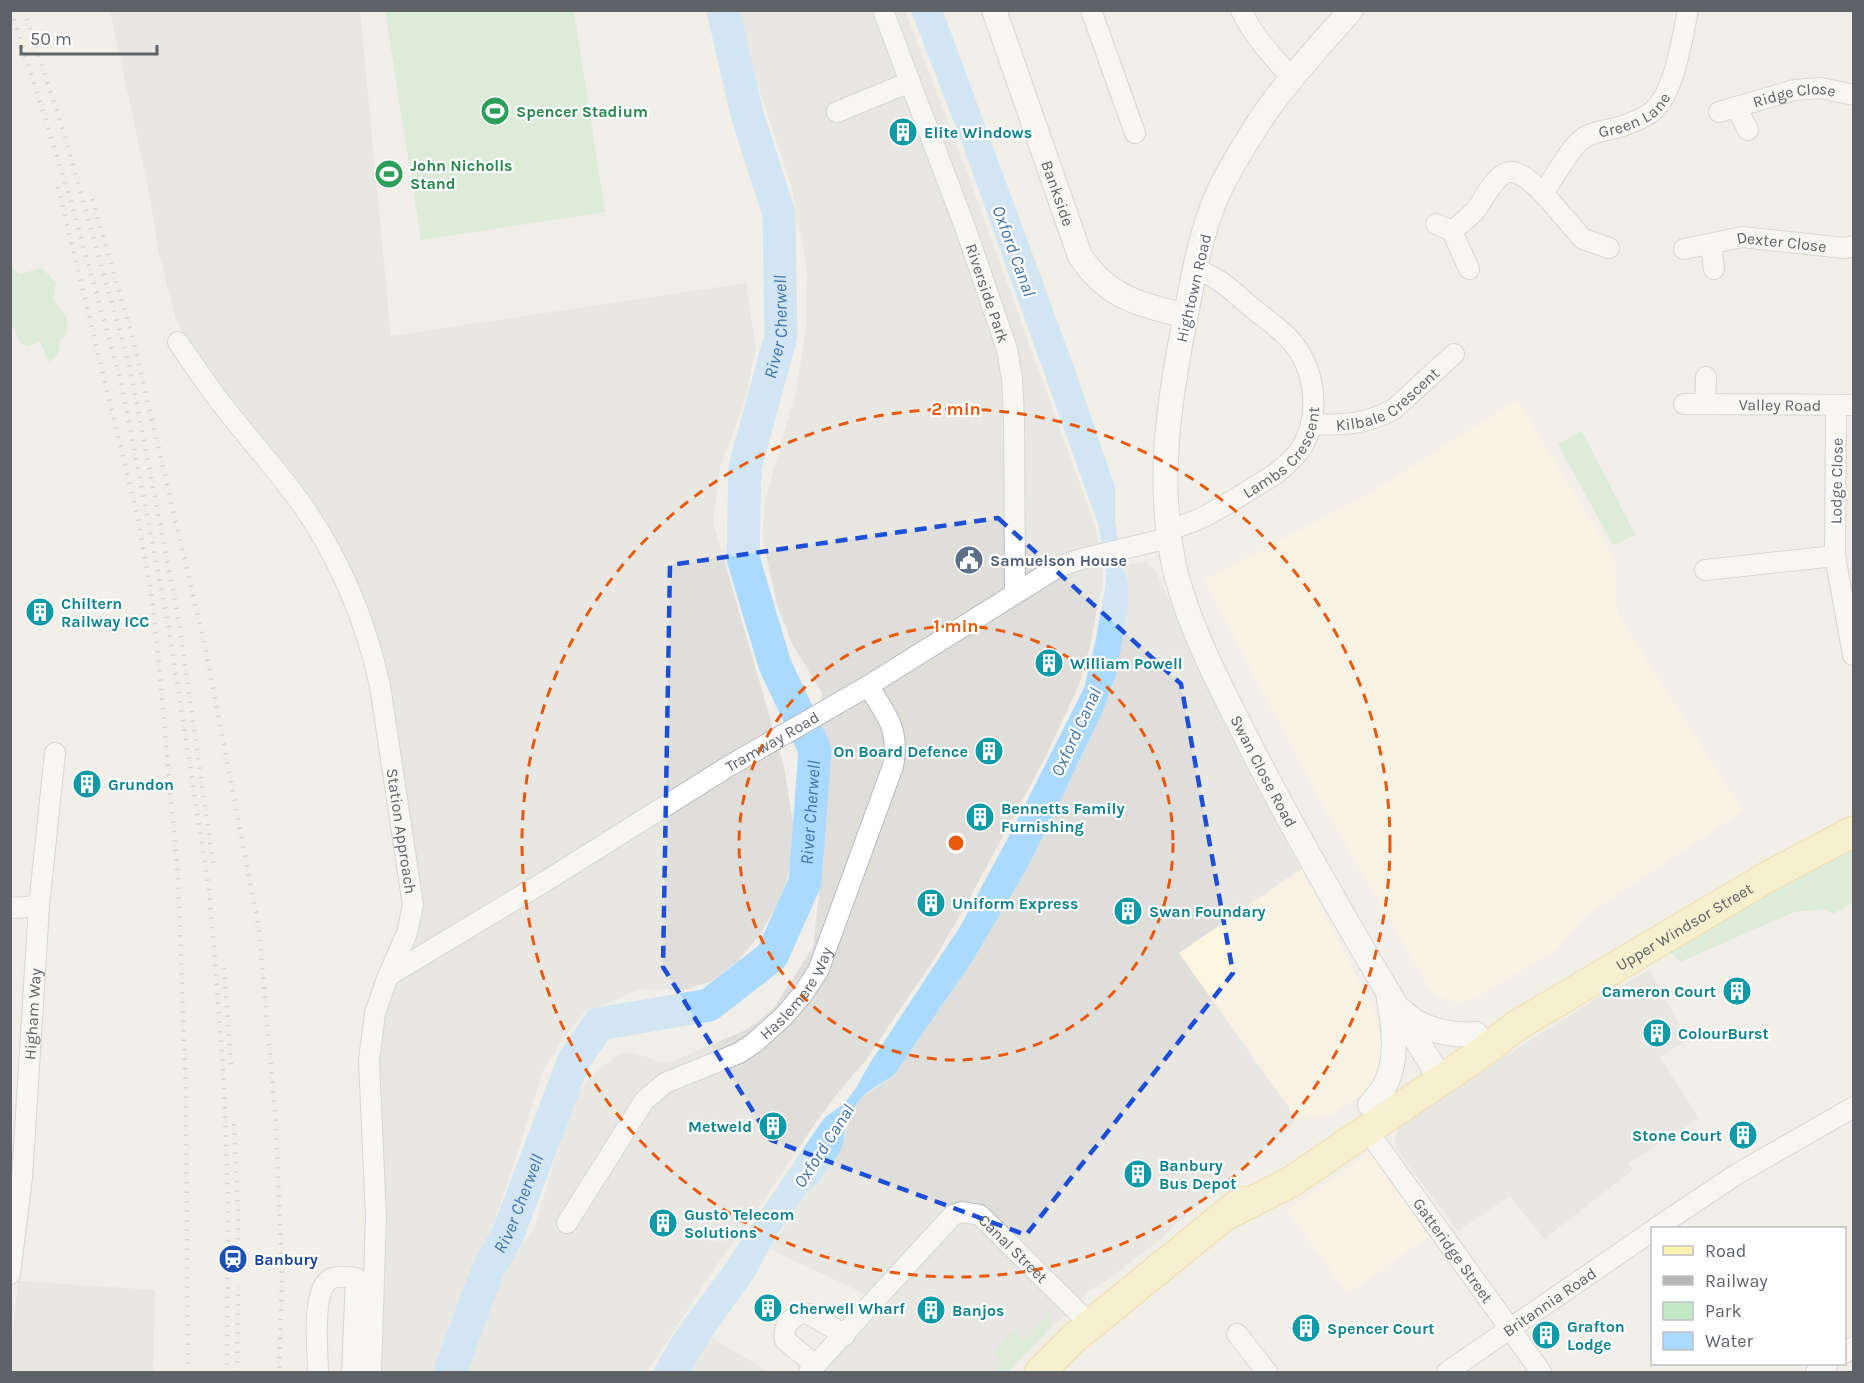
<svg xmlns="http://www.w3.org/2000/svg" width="1864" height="1383" font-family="Karla,sans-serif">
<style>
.commercial{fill:#fef7e0}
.industrial{fill:#e0deda}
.green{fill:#c5e8c5}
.water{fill:#aadaff}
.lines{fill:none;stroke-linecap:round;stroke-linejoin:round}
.river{stroke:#aadaff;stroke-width:33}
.minor-casing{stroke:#b5b8bc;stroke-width:22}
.tertiary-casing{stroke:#b5b8bc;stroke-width:26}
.primary-casing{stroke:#f2c960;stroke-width:32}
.minor{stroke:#fff;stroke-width:20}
.tertiary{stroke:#fff;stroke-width:24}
.primary{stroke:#fff2af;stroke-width:30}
.rail{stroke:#b6b7b8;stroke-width:4.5;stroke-dasharray:1.5 8;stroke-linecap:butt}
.marked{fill:none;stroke:#1d4ed8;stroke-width:4.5;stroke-dasharray:12 8;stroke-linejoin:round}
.ring{fill:none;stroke:#e8590c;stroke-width:3;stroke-dasharray:10 8}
.labels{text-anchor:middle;stroke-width:4.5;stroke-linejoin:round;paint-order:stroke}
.street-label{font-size:16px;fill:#5f6368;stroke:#fff}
.leisure-label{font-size:16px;font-weight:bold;fill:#27864d;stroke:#fff;text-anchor:start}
.culture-label{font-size:16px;font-weight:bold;fill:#0d838f;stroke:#fff;text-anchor:start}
.service-label{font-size:16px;font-weight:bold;fill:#4e5e75;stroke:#fff;text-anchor:start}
.transit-label{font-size:16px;font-weight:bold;fill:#164399;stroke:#fff;text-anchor:start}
.water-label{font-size:18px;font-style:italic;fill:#4174aa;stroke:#fff}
.centre{fill:#e8590c;stroke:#fff;stroke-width:3}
.ring-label{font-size:18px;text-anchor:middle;font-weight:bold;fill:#e8590c;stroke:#fff;stroke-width:4.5;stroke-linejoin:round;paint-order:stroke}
</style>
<rect width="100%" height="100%" fill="#f1efe8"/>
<path class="commercial" d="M 1517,400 L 1615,560 L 1617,613 L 1743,811 L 1586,915 L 1556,950 L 1476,998 L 1464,1002 L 1450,1001 L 1438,996 L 1428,986 L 1324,808 L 1204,580 L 1367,495 Z
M 1301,869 L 1374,1010 L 1380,1036 L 1382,1065 L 1373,1087 L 1331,1115 L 1296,1118 L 1179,953 Z
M 1371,1152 L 1428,1236 L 1348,1294 L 1287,1210 Z"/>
<path class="industrial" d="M 110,11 L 360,11 L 391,336 L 746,283 L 756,348 L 745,401 L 720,468 L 713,522 L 784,766 L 795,836 L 787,880 L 775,909 L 758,937 L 738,961 L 712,981 L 684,990 L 639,989 L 583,1014 L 562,1041 L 543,1071 L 520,1145 L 456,1336 L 439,1365 L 437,1372 L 378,1372 L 373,1100 L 386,1004 L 403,972 L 422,916 L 415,861 L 377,642 L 176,321 L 158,250 L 150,197 Z
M 733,11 L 905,11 L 957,145 L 1096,528 L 1103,572 L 1103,588 L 1098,602 L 1091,643 L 1079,685 L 1045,758 L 967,903 L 932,963 L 896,1015 L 866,1060 L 841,1089 L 816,1122 L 752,1218 L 714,1269 L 647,1372 L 457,1372 L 477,1317 L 494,1280 L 512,1255 L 534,1230 L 563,1132 L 576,1095 L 594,1073 L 619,1054 L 633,1052 L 660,1062 L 673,1061 L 748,1029 L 773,1009 L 813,947 L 819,894 L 822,692 L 793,646 L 777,604 L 762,537 L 765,501 L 797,387 L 806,326 L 807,270 L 791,185 Z
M 1146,562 L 1156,571 L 1220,715 L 1301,869 L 1179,953 L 1296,1118 L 1291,1126 L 1224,1180 L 1162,1238 L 1106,1281 L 1090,1290 L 1008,1372 L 797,1372 L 869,1296 L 770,1249 L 807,1192 L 817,1184 L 844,1138 L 852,1110 L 861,1098 L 894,1075 L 973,960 L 1026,870 L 1084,752 L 1112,689 L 1128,609 L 1128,583 L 1122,565 Z
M 1650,970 L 1683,1031 L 1690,1039 L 1660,1057 L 1699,1118 L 1629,1163 L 1633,1170 L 1544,1239 L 1510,1196 L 1458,1231 L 1399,1153 L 1395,1146 L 1395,1138 L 1400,1126 L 1412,1115 L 1599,997 Z
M 18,1281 L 155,1290 L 153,1372 L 11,1372 L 11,1346 Z
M 711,1338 L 761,1367 L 773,1372 L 690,1372 Z"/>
<path class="green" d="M 385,11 L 574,11 L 605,212 L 421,240 Z
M 11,267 L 20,274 L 42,268 L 56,283 L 53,299 C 64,312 71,319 65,337 L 61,338 L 58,354 L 49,362 L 40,341 L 27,347 L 19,342 L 15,329 L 11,324 Z
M 1582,431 L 1635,535 L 1613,545 L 1558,444 Z
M 1853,848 L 1853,902 L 1833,914 L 1824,909 L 1794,912 L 1680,962 L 1669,950 L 1819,865 Z
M 1049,1313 L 1051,1326 L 1008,1372 L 993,1372 L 1002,1362 L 993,1353 L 1013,1331 L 1024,1341 Z"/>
<path class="water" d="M 911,11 L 943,11 L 1073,364 L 1115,487 L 1115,520 L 1122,565 L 1128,583 L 1128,609 L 1116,675 L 1103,711 L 1053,816 L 1026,870 L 973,960 L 894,1075 L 866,1093 L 856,1104 L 847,1123 L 841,1150 L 817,1184 L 807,1192 L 777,1235 L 754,1277 L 711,1338 L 690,1372 L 652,1372 L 676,1331 L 724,1266 L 820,1124 L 825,1117 L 844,1104 L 856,1088 L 870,1063 L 961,925 L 1008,838 L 1084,688 L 1095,643 L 1105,588 L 1106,573 L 1099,527 L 962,143 Z
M 479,1267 L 494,1280 L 477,1317 L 457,1372 L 437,1372 L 439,1365 L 456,1336 Z"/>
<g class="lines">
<path class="river" id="s1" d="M 450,1372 L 487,1272 L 508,1234 L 574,1060 L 599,1024 L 709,1005 L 772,956 L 805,882 L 815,750 L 775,665 L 743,558 L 745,467 L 781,336 L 779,214 L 747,114 L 723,10"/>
<g class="minor-casing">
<g id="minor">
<path d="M 883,10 L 910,82"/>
<path d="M 1091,10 L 1135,133"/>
<path d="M 1241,10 C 1253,36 1273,57 1292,78"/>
<path d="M 1736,107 L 1748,130"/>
<path id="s2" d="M 837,112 L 910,82 L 966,230 L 1007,349 L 1012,379 L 1014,417 L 1015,593"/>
<path id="s3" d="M 1719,112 L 1794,90 L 1821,88 L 1854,95"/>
<path d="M 1543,193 L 1583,239 L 1609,248"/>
<path id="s4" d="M 1436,224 L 1452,231 C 1459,225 1467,219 1474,212 C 1483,202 1496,170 1512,172 C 1524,173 1534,185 1543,193 C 1552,181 1571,147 1581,140 C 1592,130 1611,131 1625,125 C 1635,121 1645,118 1653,111 C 1675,91 1682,39 1688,10"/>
<path d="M 1452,231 L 1469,269"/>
<path d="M 1711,245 L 1714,269"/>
<path id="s5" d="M 1684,249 L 1742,237 L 1844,248 L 1854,246"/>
<path id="s6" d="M 178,342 C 195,367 212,393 232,417 C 255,446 281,475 303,506 C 340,560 366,622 380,686 L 413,905 L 407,933 L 388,976 L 375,1013 L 369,1060 L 376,1217 L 371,1372"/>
<path id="s7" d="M 1684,404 L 1854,405"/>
<path d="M 1705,404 L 1706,377"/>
<path d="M 1836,406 L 1835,556 L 1853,655"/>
<path id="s8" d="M 1311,424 C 1341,426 1368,424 1394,409 L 1454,354"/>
<path id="s9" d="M 1167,529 C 1200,525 1245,492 1274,475 C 1283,468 1293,460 1300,450 C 1319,422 1317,378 1298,350 C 1287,333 1267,320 1251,307 C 1234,293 1217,274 1194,270"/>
<path d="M 1705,570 L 1835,556"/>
<path d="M 10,908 L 39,906"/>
<path id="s10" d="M 388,976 L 549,879 L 729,766 L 868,686 L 1058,567 L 1081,559 L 1169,538"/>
<path id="s11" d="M 1367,1130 L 1541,1372"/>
<path id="s12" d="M 567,1223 L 644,1101 L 665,1083 L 739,1053 L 754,1043 L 783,1017 L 802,995 L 818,971 L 893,766 C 900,729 887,716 868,686"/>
<path d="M 1656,1228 L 1737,1174 L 1854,1107"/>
<path id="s13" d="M 10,1274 L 22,1178 L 39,906 L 55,753"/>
<path d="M 1237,1334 L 1267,1372"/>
<path d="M 1844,1353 L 1854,1347"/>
<path d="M 815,1365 L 785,1340 C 782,1327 790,1318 802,1313 L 809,1314 L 845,1335"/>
<path d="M 318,1372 C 318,1352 311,1293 329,1280 C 336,1275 347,1277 356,1278 L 352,1372"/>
<path id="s14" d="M 809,1372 L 953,1215 L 962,1212 L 980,1215 L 1090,1324"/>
<path id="s15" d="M 1447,1372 L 1652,1231"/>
<path d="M 1816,1372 L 1827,1366"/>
</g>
</g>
<g class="tertiary-casing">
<g id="tertiary">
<path id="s16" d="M 994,10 L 1080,256 C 1109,299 1138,303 1185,316"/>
<path id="s17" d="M 1351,10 C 1323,42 1295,72 1270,106 C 1254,128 1239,154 1226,177 C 1203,219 1195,268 1186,314 C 1169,400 1155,487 1176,574 C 1192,635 1224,693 1252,749 C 1310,862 1375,972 1441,1080"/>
<path d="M 1402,1011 C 1421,1030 1450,1036 1476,1034"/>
<path d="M 1370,1105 C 1376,1097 1384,1090 1387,1081 C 1398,1057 1394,1025 1389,1000"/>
</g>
</g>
<g class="primary-casing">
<g id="primary">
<path id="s18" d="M 1226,1215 L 1289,1183 L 1481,1053 L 1516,1026 L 1769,876 L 1854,831"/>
<path d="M 1040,1372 L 1074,1338 L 1241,1202"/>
</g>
</g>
<use href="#minor" class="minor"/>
<use href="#tertiary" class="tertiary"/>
<use href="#primary" class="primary"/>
<path class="rail" d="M 11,10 L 70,198 L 122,386 L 169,629 L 209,890 L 216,974 L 224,1084 L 228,1199 L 227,1372
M 24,10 L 64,133 L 130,368 L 179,622 L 214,870
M 58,187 L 138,519 L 151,592 L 159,664 L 178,879 L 186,1097 L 188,1372
M 92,199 L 132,335 L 205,646 L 259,929 L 276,1125 L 282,1276 L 279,1372
M 224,968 L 231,1067
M 234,1124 L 238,1207 L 238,1265
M 237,1372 L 238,1286"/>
</g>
<path d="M0 0H1864V1383H0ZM 998,518 L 1181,684 L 1233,973 L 1026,1235 L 771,1140 L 663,967 L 670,565 Z" fill="#f1efe8" fill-opacity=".55" fill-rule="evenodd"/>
<path class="marked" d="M 998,518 L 1181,684 L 1233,973 L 1026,1235 L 771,1140 L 663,967 L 670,565 Z"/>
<g class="ring">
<circle cx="956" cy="843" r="217"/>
<circle cx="956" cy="843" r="434"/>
</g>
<defs>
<g id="stadium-disc" transform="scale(1.5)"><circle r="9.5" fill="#2e9e5b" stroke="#fff"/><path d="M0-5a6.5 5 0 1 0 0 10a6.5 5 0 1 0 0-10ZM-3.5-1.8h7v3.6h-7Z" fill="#fff"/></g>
<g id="building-disc" transform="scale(1.5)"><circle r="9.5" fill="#0f9aa8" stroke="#fff"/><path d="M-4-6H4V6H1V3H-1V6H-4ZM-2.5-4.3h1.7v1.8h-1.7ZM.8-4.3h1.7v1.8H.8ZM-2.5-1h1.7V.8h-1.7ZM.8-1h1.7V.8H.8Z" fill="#fff"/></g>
<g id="civic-disc" transform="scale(1.5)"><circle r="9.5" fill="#5c6f8a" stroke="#fff"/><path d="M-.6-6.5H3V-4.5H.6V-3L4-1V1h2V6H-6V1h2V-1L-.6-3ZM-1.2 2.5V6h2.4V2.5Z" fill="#fff"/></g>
<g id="station-disc" transform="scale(1.5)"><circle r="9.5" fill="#1a4fb4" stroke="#fff"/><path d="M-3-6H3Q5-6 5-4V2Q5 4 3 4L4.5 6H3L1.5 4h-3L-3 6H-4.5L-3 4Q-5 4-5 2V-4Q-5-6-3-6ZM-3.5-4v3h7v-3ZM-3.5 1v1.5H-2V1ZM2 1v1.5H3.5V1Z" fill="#fff"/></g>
</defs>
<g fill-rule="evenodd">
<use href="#stadium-disc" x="495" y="111"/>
<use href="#building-disc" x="903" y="132"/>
<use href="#stadium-disc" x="389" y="174"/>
<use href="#civic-disc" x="969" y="560"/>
<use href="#building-disc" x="40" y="612"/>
<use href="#building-disc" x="1049" y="663"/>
<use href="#building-disc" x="989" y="751"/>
<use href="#building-disc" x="87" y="784"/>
<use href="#building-disc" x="980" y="817"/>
<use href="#building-disc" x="931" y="903"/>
<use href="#building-disc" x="1128" y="911"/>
<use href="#building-disc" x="1737" y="991"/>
<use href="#building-disc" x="1657" y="1033"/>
<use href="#building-disc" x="773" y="1126"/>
<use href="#building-disc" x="1743" y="1135"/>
<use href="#building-disc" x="1138" y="1174"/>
<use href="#building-disc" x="663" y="1223"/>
<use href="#station-disc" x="233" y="1259"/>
<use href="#building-disc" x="768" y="1308"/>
<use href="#building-disc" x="931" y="1310"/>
<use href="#building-disc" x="1306" y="1328"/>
<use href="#building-disc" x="1546" y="1335"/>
</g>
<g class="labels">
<g class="street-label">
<text dy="6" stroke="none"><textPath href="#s3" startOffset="78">Ridge Close</textPath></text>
<text dy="6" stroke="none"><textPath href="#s4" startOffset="267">Green Lane</textPath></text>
<text dy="6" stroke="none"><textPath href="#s16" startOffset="194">Bankside</textPath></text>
<text dy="6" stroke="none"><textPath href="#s5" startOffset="99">Dexter Close</textPath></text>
<text transform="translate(1193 288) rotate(-77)" y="6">Hightown Road</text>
<text dy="6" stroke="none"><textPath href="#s2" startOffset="304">Riverside Park</textPath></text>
<text dy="6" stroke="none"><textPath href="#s8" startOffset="84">Kilbale Crescent</textPath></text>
<text dy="6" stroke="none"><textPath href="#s7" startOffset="96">Valley Road</textPath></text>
<text dy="6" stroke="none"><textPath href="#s9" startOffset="144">Lambs Crescent</textPath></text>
<text transform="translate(1836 481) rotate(-89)" y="6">Lodge Close</text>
<text dy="6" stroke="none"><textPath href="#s10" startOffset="450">Tramway Road</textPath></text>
<text dy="6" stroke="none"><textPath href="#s17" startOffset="831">Swan Close Road</textPath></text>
<text dy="6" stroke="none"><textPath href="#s6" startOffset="550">Station Approach</textPath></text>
<text dy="6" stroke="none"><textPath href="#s18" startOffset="542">Upper Windsor Street</textPath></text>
<text dy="6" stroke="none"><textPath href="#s12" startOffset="336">Haslemere Way</textPath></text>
<text dy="6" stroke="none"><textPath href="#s13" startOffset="261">Higham Way</textPath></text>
<text dy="6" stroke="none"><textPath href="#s14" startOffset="288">Canal Street</textPath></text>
<text dy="6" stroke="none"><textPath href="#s11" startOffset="148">Gatteridge Street</textPath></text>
<text dy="6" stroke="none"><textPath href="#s15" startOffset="124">Britannia Road</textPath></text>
</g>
<g class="leisure-label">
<text x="516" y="117">Spencer Stadium</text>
<text x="410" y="171">John Nicholls<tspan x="410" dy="18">Stand</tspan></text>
</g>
<g class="culture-label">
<text x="924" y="138">Elite Windows</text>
<text x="61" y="609">Chiltern<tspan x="61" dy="18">Railway ICC</tspan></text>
<text x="1070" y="669">William Powell</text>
<text x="968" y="757" text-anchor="end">On Board Defence</text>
<text x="108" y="790">Grundon</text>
<text x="1001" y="814">Bennetts Family<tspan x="1001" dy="18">Furnishing</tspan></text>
<text x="952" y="909">Uniform Express</text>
<text x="1149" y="917">Swan Foundary</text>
<text x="1716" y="997" text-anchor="end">Cameron Court</text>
<text x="1678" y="1039">ColourBurst</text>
<text x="752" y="1132" text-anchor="end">Metweld</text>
<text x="1722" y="1141" text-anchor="end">Stone Court</text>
<text x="1159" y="1171">Banbury<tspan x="1159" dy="18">Bus Depot</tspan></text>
<text x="684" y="1220">Gusto Telecom<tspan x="684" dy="18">Solutions</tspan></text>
<text x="789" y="1314">Cherwell Wharf</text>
<text x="952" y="1316">Banjos</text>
<text x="1567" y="1332">Grafton<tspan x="1567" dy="18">Lodge</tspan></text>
<text x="1327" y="1334">Spencer Court</text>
</g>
<g class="service-label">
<text x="990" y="566">Samuelson House</text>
</g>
<g class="transit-label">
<text x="254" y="1265">Banbury</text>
</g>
<g class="water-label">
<text transform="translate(1014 251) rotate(70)" y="6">Oxford Canal</text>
<text dy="6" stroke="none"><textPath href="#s1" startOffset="1226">River Cherwell</textPath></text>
<text transform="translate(1076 732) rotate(-65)" y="6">Oxford Canal</text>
<text dy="6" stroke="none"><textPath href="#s1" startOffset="722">River Cherwell</textPath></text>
<text transform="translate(824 1146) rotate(-57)" y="6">Oxford Canal</text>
<text dy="6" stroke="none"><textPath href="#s1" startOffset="182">River Cherwell</textPath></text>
</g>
</g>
<circle cx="956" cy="843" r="9" class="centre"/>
<g class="ring-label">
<text x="956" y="415">2 min</text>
<text x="956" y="632">1 min</text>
</g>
<rect width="1864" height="1383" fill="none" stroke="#5f6368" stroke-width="24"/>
<rect x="1651" y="1227" width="195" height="138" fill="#ffffff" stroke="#bfc1c3" stroke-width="1.5"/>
<rect x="1663" y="1246" width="30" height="9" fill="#fff2af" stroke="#bfc1c3" stroke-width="1.5"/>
<text x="1705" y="1257" font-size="18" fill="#5f6368">Road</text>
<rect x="1663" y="1276" width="30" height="9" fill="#b6b7b8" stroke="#bfc1c3" stroke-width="1.5"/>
<text x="1705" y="1287" font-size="18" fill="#5f6368">Railway</text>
<rect x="1663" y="1302" width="30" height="18" fill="#c5e8c5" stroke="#bfc1c3" stroke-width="1.5"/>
<text x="1705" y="1317" font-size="18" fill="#5f6368">Park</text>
<rect x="1663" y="1332" width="30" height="18" fill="#aadaff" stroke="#bfc1c3" stroke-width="1.5"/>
<text x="1705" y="1347" font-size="18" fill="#5f6368">Water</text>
<path d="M21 45v9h136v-9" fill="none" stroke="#5f6368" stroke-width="3"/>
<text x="30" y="45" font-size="18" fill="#5f6368" stroke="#ffffff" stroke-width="4.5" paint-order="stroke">50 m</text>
</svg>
